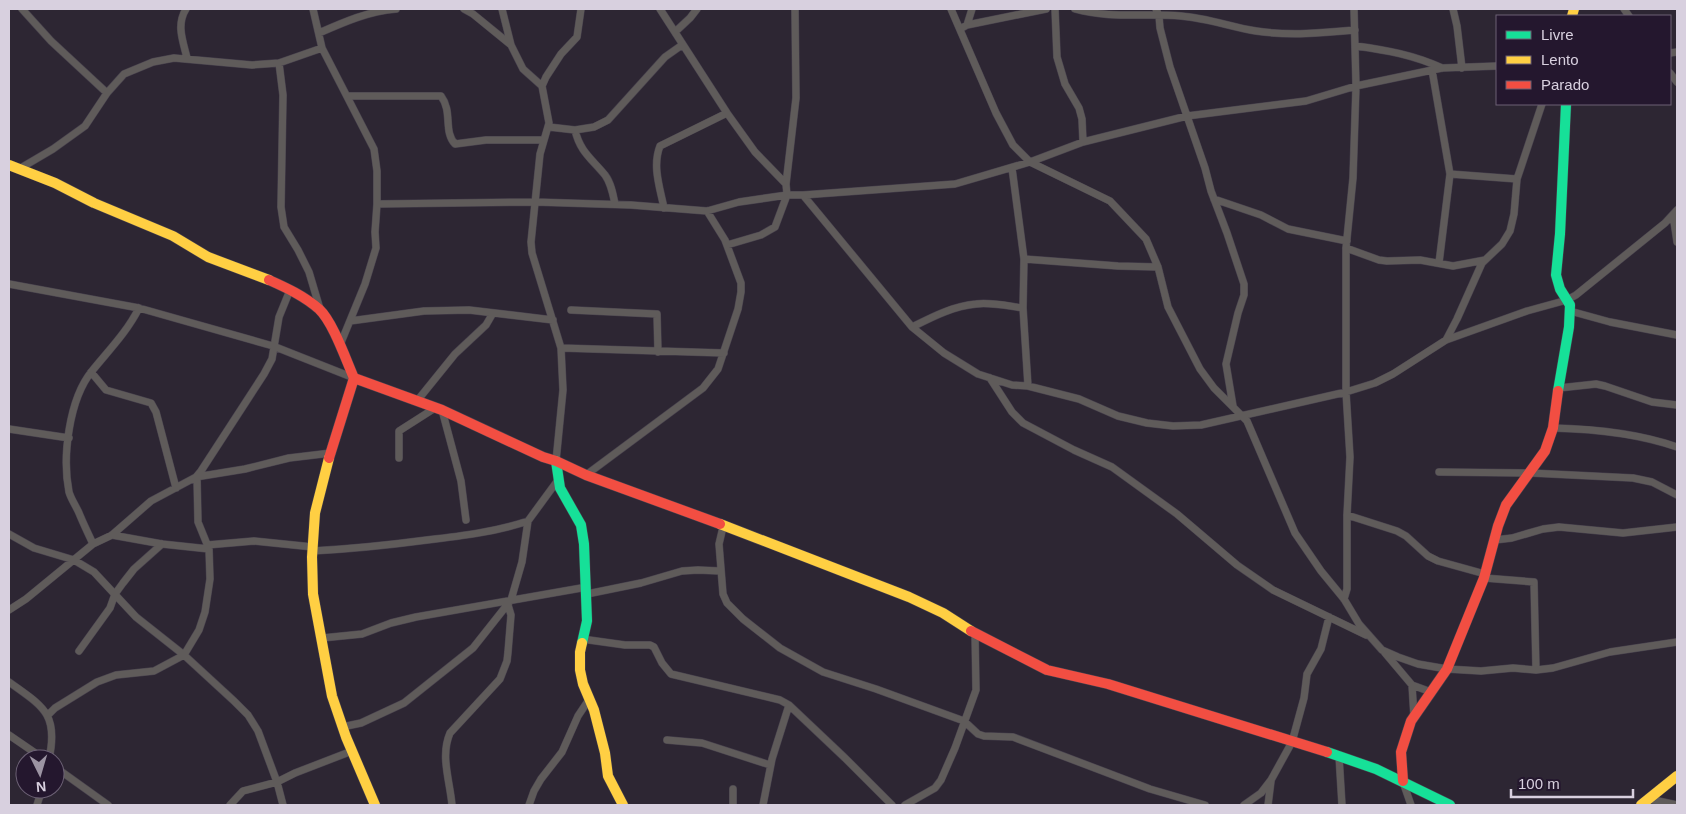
<svg xmlns="http://www.w3.org/2000/svg" width="1686" height="814" font-family="Helvetica,sans-serif">
<style>
.lines{fill:none;stroke-linecap:round;stroke-linejoin:round}
.street-casing{stroke:#48424e;stroke-width:8}
.fast-casing{stroke:#48424e;stroke-width:11}
.slow-casing{stroke:#48424e;stroke-width:11}
.jam-casing{stroke:#48424e;stroke-width:11}
.street{stroke:#5f5b5a;stroke-width:7}
.fast{stroke:#16e098;stroke-width:10}
.slow{stroke:#ffcf43;stroke-width:10}
.jam{stroke:#f24e42;stroke-width:10}
</style>
<rect width="100%" height="100%" fill="#2d2633"/>
<g class="lines">
<g class="street-casing">
<path id="street" d="M 22,9 L 51,41 L 107,93
M 186,9 C 176,25 183,41 187,58
M 313,9 L 322,48 L 374,149 L 377,171 L 377,204 L 375,232 L 376,248 L 365,284 L 340,345
M 464,9 L 473,14 L 511,45
M 502,9 L 511,45 L 523,69 L 542,86 L 549,123 L 540,154 L 531,242 L 532,253 L 561,348 L 563,390 L 556,461
M 660,9 L 727,113 L 755,152 L 786,184 L 787,195 L 803,195 L 912,327 L 944,353 L 978,374 L 1012,385 L 1028,386 L 1079,399 L 1118,416 L 1147,423 L 1173,426 L 1201,425 L 1346,392 L 1375,383 L 1393,374 L 1446,340 L 1527,311 L 1567,300 L 1576,295 L 1665,223 L 1677,210
M 951,9 L 996,113 L 1013,145 L 1030,162 L 1110,201 L 1146,239 L 1158,267 L 1168,307 L 1200,369 L 1214,388 L 1247,421 L 1295,533 L 1321,571 L 1344,599 L 1359,624 L 1382,650 L 1398,657 L 1418,664 L 1447,669 L 1481,671 L 1513,668 L 1536,670 L 1553,668 L 1610,652 L 1677,642
M 1055,9 L 1057,57 L 1065,84 L 1079,108 L 1082,119 L 1083,142
M 1075,9 C 1110,19 1145,13 1181,16 C 1207,18 1231,27 1256,31 C 1289,36 1323,33 1355,30
M 1156,9 L 1159,16 L 1160,28 L 1170,67 L 1205,168 L 1211,191 L 1227,233 L 1244,284 L 1244,295 L 1238,313 L 1226,364 L 1233,406
M 1453,9 L 1457,26 L 1462,68
M 1624,9 L 1629,16
M 967,25 L 972,9
M 960,29 L 967,25 L 1046,9
M 675,32 L 690,18 L 697,9
M 319,33 C 344,22 369,11 396,9
M 1356,46 C 1386,50 1414,55 1442,68
M 1670,53 L 1677,52
M 279,63 L 283,95 L 281,207 L 284,227 L 298,250 L 309,272 L 320,309
M 1432,70 L 1450,174 L 1439,263
M 1670,73 L 1677,82
M 542,86 L 546,77 L 561,54 L 577,37 L 581,9
M 347,96 L 441,96 C 453,112 443,131 455,144 L 486,140 L 544,140
M 549,127 L 575,130 L 594,127 L 608,120 L 665,57 L 682,45
M 575,130 C 580,152 592,159 605,175 C 611,183 613,194 615,204
M 1012,168 L 1024,259 L 1023,308 L 1028,386
M 19,169 L 53,149 L 85,126 L 107,93 L 124,74 L 153,62 L 174,58 L 252,65 L 279,63 L 322,48
M 1450,174 L 1517,179
M 786,184 L 796,98 L 795,9
M 803,195 L 955,184 L 1030,162 L 1083,142 L 1187,116 L 1306,101 L 1356,86 L 1442,68 L 1497,66
M 1214,199 L 1261,215 L 1288,229 L 1347,241
M 377,204 L 535,202 L 631,205 L 707,211 L 739,202 L 787,195
M 664,208 C 660,188 652,166 660,146 L 727,113
M 1673,215 L 1677,242
M 727,245 L 761,235 L 775,227 L 787,195
M 1346,248 L 1379,260 L 1387,261 L 1420,260 L 1453,266 L 1485,260
M 1024,259 L 1118,266 L 1158,267
M 9,284 L 139,308 L 273,346 L 354,378
M 571,310 L 657,314 L 658,352
M 1570,311 L 1610,322 L 1677,335
M 350,321 L 424,311 L 469,310 L 553,320
M 912,327 C 932,317 953,306 976,304 C 991,302 1008,306 1023,308
M 1446,340 L 1457,319 L 1482,263 L 1502,244 L 1510,231 L 1514,214 L 1517,179 L 1542,104
M 561,348 L 724,353
M 91,372 L 106,390 L 151,403 L 156,412 L 176,488
M 990,378 L 1012,412 L 1023,423 L 1074,450 L 1112,467 L 1177,514 L 1237,565 L 1273,590 L 1366,635
M 1559,388 L 1596,384 L 1605,386 L 1652,402 L 1677,405
M 417,401 L 455,354 L 486,325 L 493,313
M 442,410 L 461,481 L 466,520
M 1553,428 C 1595,429 1637,433 1677,447
M 9,429 L 69,438
M 399,458 L 399,431 L 435,408
M 1439,472 L 1531,473 L 1633,478 L 1652,482 L 1677,495
M 586,475 L 703,388 L 718,369 L 738,309 L 741,292 L 741,283 L 725,240 L 707,211
M 196,477 L 245,469 L 289,458 L 331,453
M 1347,515 L 1397,531 L 1406,536 L 1428,556 L 1438,561 L 1485,574
M 723,527 L 719,544 L 723,594 L 727,603 L 743,619 L 780,648 L 823,672 L 876,689 L 964,721 L 978,734 L 984,736 L 1013,737 L 1150,789 L 1205,805
M 9,534 L 34,548 L 74,560 L 94,572 L 136,617 L 184,655 L 234,701 L 248,715 L 258,731 L 277,782 L 283,805
M 112,535 L 162,544 L 209,549
M 1495,540 L 1512,538 L 1543,529 L 1559,527 L 1623,533 L 1677,527
M 93,544 C 88,533 83,523 79,513 C 76,506 71,499 69,492 C 62,457 69,399 92,371 C 109,350 127,332 139,308
M 207,545 L 254,541 L 313,547
M 312,551 C 351,549 389,545 427,540 C 461,536 495,532 528,521
M 1484,578 L 1534,582 L 1536,670
M 587,594 L 641,583 L 682,571 L 698,570 L 720,571
M 1344,599 L 1347,589 L 1347,515 L 1350,457 L 1346,392 L 1346,248 L 1353,178 L 1356,86 L 1354,9
M 9,610 L 26,599 L 93,544 L 112,535 L 151,501 L 196,477 L 201,471 L 264,374 L 272,359 L 279,317 L 290,290
M 322,638 L 362,634 L 391,623 L 416,617 L 587,587
M 582,639 L 625,645 L 650,645 L 654,647 L 662,663 L 671,674 L 780,700 L 789,705 L 845,758 L 892,805
M 79,651 L 110,608 L 115,594 L 123,583 L 134,569 L 162,544
M 1385,653 L 1412,685 L 1431,692
M 9,682 C 42,706 59,713 49,759
M 1412,685 L 1414,717
M 48,715 L 55,708 L 97,682 L 116,675 L 154,671 L 184,655 L 199,630 L 205,612 L 210,579 L 209,549 L 198,522 L 197,478
M 342,727 L 361,723 L 404,703 L 473,648 L 511,600 L 522,562 L 528,521 L 558,480
M 9,735 L 44,759
M 667,740 L 702,743 L 770,765
M 1339,756 L 1342,805
M 55,767 L 108,805
M 1403,782 L 1411,805
M 1649,799 L 1677,805
M 37,805 L 42,789
M 230,805 L 243,791 L 277,782 L 295,773 L 352,751
M 452,805 C 450,781 440,756 450,733 L 500,679 L 507,661 L 508,652 L 511,615 L 508,605
M 529,805 L 534,791 L 541,779 L 562,752 L 578,716 L 590,698
M 733,805 L 733,789
M 763,805 L 772,759 L 789,705
M 905,805 L 935,788 L 941,780 L 955,748 L 976,690 L 975,633
M 1244,805 L 1261,793 L 1271,780 L 1292,742 L 1304,698 L 1307,674 L 1321,649 L 1329,617
M 1268,805 L 1271,781"/>
</g>
<g class="fast-casing">
<path id="fast" d="M 1558,391 L 1569,327 L 1570,305 L 1560,289 L 1556,275 L 1560,234 L 1566,104
M 556,461 L 560,488 L 581,525 L 584,544 L 587,621 L 582,643
M 1327,752 L 1376,769 L 1450,805"/>
</g>
<g class="slow-casing">
<path id="slow" d="M 1572,16 L 1574,9
M 9,165 L 55,183 L 94,203 L 173,236 L 208,257 L 269,280
M 329,458 L 315,513 L 312,557 L 313,594 L 332,696 L 346,737 L 375,805
M 720,524 L 909,597 L 943,613 L 971,631
M 582,643 L 580,652 L 580,670 L 583,684 L 594,710 L 605,753 L 608,776 L 623,805
M 1641,805 L 1677,776"/>
</g>
<g class="jam-casing">
<path id="jam" d="M 269,280 C 287,288 304,296 319,309 C 333,322 346,360 354,378 L 329,458
M 354,378 L 442,410 L 543,457 L 556,461 L 586,475 L 720,524
M 971,631 L 1047,670 L 1108,684 L 1327,752
M 1403,781 L 1401,752 L 1411,721 L 1447,669 L 1484,578 L 1498,526 L 1506,505 L 1545,451 L 1553,428 L 1558,391"/>
</g>
<use href="#street" class="street"/>
<use href="#fast" class="fast"/>
<use href="#slow" class="slow"/>
<use href="#jam" class="jam"/>
</g>
<rect width="1686" height="814" fill="none" stroke="#d8d0df" stroke-width="20"/>
<rect x="1496" y="15" width="175" height="90" fill="#24172e" stroke="#6c6175"/>
<rect x="1506" y="31" width="25" height="8" fill="#16e098" stroke="#6c6175"/>
<text x="1541" y="40" font-size="15" fill="#d8d0df">Livre</text>
<rect x="1506" y="56" width="25" height="8" fill="#ffcf43" stroke="#6c6175"/>
<text x="1541" y="65" font-size="15" fill="#d8d0df">Lento</text>
<rect x="1506" y="81" width="25" height="8" fill="#f24e42" stroke="#6c6175"/>
<text x="1541" y="90" font-size="15" fill="#d8d0df">Parado</text>
<g transform="translate(40 774) rotate(175)"><circle r="24" fill="#24172e" stroke="#6c6175"/>
<path d="M0-4L9 19L0 12L-9 19Z" fill="#9c94a3"/>
<text y="-8" font-size="14" font-weight="bold" text-anchor="middle" fill="#d8d0df">N</text>
</g>
<path d="M1511 789v8h122v-8" fill="none" stroke="#d8d0df" stroke-width="2.5"/>
<text x="1518" y="789" font-size="15" fill="#d8d0df" stroke="#24172e" stroke-width="4" paint-order="stroke">100 m</text>
</svg>
